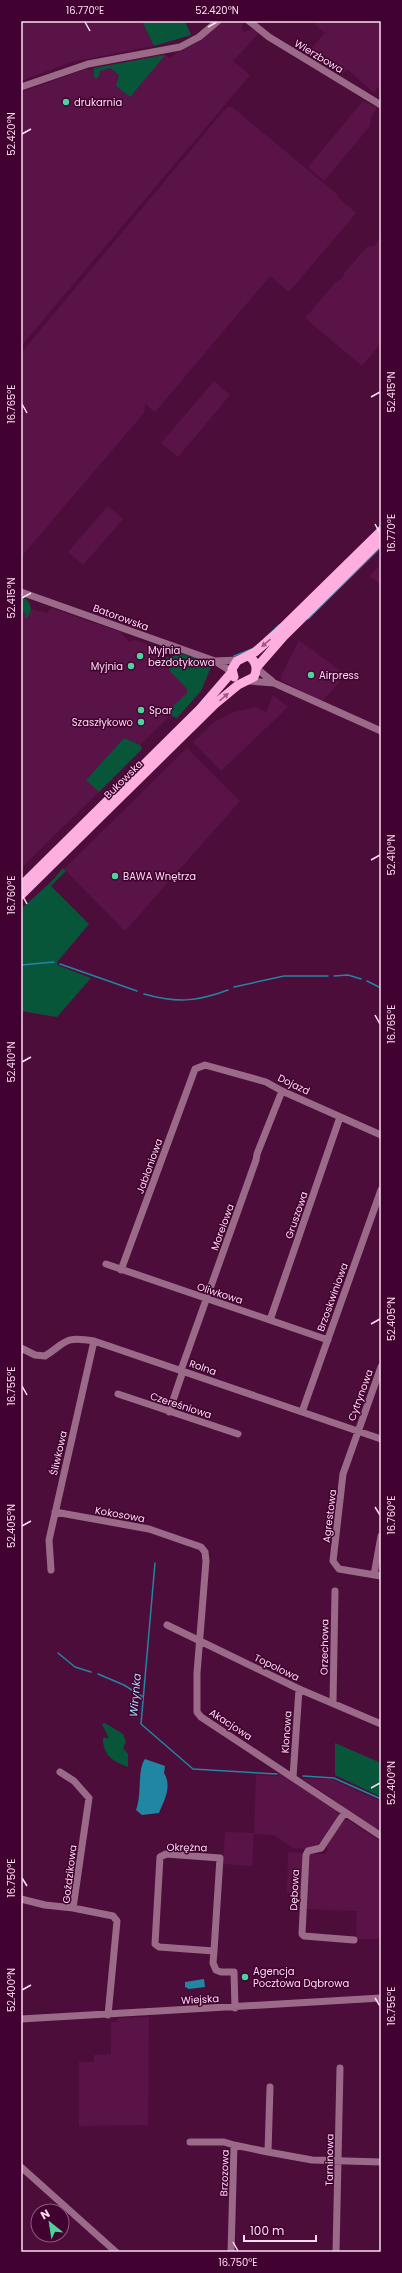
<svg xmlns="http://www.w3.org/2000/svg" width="402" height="2273" font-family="Poppins,sans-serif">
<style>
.built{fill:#5a1346}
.green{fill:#07563a}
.water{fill:#2086a2}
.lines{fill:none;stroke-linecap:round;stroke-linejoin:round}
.stream{stroke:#2086a2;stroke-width:1.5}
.minor{stroke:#9a6a88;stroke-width:7}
.major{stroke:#feafe0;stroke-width:9}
.oneway{fill:#a05888}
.ticks{fill:none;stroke:#fddcef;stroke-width:1.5}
.poi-dot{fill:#4cd39b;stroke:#410131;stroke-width:1.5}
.labels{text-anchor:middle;stroke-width:3;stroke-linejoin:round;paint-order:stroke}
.street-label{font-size:10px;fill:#fddcef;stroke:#410131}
.poi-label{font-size:10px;fill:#fddcef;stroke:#410131;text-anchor:start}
.water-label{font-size:11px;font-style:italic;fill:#9adff7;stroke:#410131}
.neatline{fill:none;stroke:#fddcef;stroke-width:1.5}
.ticks-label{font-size:10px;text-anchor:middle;fill:#fddcef}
</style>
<rect width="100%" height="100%" fill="#4d0d3b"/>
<path class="built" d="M 21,21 L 143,21 L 154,46 L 71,62 L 21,81 Z
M 223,21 L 245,21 L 241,29 L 244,32 L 253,29 L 259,33 L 233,61 L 250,75 L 22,345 L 22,92 L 86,69 L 92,70 L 94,68 L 159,55 L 165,55 L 170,58 L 176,53 L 198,42 Z
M 311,21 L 381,21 L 381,90 L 378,87 L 374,93 L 347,69 L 342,74 L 308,52 L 325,33 Z
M 363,101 L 377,108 L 371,117 L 370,126 L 324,181 L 308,167 Z
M 227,107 L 232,107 L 338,195 L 337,197 L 356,213 L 289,292 L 270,276 L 155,412 L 145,404 L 144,413 L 21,557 L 21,353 Z
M 381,232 L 381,343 L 362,366 L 305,318 L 335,283 L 343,278 L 344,273 L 367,247 L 374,246 L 378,242 Z
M 214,381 L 230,395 L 178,457 L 161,443 Z
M 108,506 L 123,519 L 83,565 L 68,552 Z
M 381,564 L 381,585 L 370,576 Z
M 21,597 L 31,609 L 47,613 L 51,608 L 120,632 L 129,642 L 136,640 L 154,647 L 196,690 L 140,745 L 124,738 L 87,779 L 99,792 L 21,868 Z
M 299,640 L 346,675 L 322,701 L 282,681 L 280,678 Z
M 273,695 L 288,707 L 221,771 L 193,742 L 214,722 L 231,713 L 255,707 L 266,712 Z
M 187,748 L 240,801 L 125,931 L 64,869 Z
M 279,1772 L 337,1811 L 338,1816 L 317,1846 L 310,1849 L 293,1848 L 274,1835 L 254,1834 L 252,1866 L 223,1864 L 225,1832 L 254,1833 L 256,1775 L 278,1776 Z
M 302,1778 L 332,1779 L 381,1802 L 381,1833 Z
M 344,1820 L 348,1820 L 381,1842 L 381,1939 L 356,1939 L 357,1911 L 305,1909 L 308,1857 L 312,1854 L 325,1854 L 328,1850 L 326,1846 Z
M 288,1852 L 301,1853 L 303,1856 L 302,1893 L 287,1893 Z
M 149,2017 L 148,2125 L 79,2126 L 79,2062 L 94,2062 L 94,2055 L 111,2054 L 111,2022 L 116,2022 L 118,2018 Z"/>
<path class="green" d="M 142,21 L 185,21 L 191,35 L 154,46 Z
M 165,55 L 130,97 L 116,86 L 119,75 L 110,68 L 100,71 L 98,78 L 94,78 L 94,68 Z
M 21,597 C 31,600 34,609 27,618 L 24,618 L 26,615 L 21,610 Z
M 179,653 L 209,662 L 211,667 L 201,691 L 177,718 L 169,715 L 169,710 L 187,693 L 187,689 L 169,670 L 171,667 L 167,663 L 165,665 L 163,662 L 167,657 L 169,658 Z
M 124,738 L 140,745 L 142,749 L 99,792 L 86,780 Z
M 63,868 L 66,871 L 51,886 L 89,924 L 58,961 L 57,965 L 91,978 L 57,1017 L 21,1011 L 21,909 L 51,882 Z
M 105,1723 L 123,1734 L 126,1742 L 123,1748 L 128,1754 L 128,1767 C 112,1761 103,1755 103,1738 L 109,1738 L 102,1724 Z
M 335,1743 L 381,1763 L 381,1797 L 335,1775 Z"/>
<path class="water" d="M 145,1759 L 165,1766 L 164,1773 C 172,1786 165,1799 159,1813 L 142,1815 L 136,1810 C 142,1796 137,1770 145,1759 Z
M 204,1979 L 205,1987 L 189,1989 L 185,1987 L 185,1982 Z"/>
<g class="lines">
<path class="stream" d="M 377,529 L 381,525
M 308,619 L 381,547
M 264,639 L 279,625
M 234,656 L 252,649
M 60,964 L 137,991
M 21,965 L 54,962
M 334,976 L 348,975 L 361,979
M 367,981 L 381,988
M 234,987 L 284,976 L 328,976
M 144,994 C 176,1003 196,1002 228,990
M 155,1563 L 141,1724 L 193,1769 L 277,1774
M 58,1653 L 75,1667 L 91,1672
M 98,1674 L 124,1685 L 143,1697
M 303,1776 L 334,1778 L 381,1799"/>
<path class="minor" d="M 249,21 L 269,37 L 381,105
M 21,87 L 88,64 L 180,47 L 199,37 L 218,21
M 21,592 L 215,661 L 232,672
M 215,661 L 239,660
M 256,668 L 272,681
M 249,681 L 274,683 L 381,731
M 106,1264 L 328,1340
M 121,1270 L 195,1069 L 205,1065 L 266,1082 L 282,1091 L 381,1135
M 270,1320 L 340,1117
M 21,1348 L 35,1355 L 45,1356 C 67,1342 63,1336 94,1341 L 381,1439
M 381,1367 L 343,1474 L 333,1561 L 339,1569 L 381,1576
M 181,1370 L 256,1160 L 257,1154 L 282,1091
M 118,1394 L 238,1434
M 169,1412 L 183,1371
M 302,1412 L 381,1190
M 55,1512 L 149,1529 L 201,1547 L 205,1552 L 206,1561 L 197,1673 L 197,1712 L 201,1717 L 381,1836
M 51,1570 L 49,1540 L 94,1341
M 374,1575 L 381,1536
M 167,1625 L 299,1689 L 381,1724
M 333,1702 L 335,1591
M 60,1772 L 74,1781 L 89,1798 L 73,1908 L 113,1916 L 117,1921 L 108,2015
M 293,1777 L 299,1689
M 345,1812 L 321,1848 L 308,1851 L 306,1855 L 302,1934 L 304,1936 L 354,1940
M 21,1899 L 45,1905 L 73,1908
M 214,1951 L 159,1947 L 155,1944 L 160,1857 L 166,1854 L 220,1858 L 214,1951 L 213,1963 L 216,1970 L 221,1972 L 234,1972 L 235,2008
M 21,2019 L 381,1998
M 190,2142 L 224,2142 L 234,2145
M 268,2152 L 312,2160 L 381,2162
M 21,2167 L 116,2252
M 231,2252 L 234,2145 L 268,2152 L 270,2087
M 336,2252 L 340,2068"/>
<path class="major" d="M 256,668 L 284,636 L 381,540
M 234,677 L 232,669 L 237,661 L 255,652 L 277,633 L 381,531
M 21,886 L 200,709 L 232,672
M 21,895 L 215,704 L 238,685 L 254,677 C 258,669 256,660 248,656"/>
</g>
<defs><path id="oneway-solid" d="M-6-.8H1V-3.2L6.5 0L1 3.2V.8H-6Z"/></defs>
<g class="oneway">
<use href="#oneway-solid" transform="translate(266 643) rotate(139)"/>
<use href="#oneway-solid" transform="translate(224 697) rotate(-40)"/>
</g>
<path class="ticks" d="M 85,22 L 90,31M 208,27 L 217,22M 22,134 L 31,129M 371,397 L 380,392M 22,404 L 27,413M 375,524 L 380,533M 22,598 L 31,593M 371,860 L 380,855M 22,895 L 27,904M 375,1015 L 380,1024M 22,1062 L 31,1057M 371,1324 L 380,1319M 22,1386 L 27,1395M 375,1507 L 380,1515M 22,1526 L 31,1521M 371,1788 L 380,1783M 22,1878 L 27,1886M 22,1990 L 31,1985M 375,1998 L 380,2006M 233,2242 L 238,2251"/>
<g class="poi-dot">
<circle cx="66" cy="102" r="4"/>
<circle cx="140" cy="656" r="4"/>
<circle cx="131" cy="666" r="4"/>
<circle cx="311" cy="675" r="4"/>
<circle cx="141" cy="710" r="4"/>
<circle cx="141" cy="722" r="4"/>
<circle cx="115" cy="876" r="4"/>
<circle cx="245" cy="1977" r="4"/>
</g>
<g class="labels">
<g class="street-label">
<text transform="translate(319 56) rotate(31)" y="4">Wierzbowa</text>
<text transform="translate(121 617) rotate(20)" y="4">Batorowska</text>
<text transform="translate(123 779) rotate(-45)" y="4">Bukowska</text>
<text transform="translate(294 1084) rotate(26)" y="4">Dojazd</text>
<text transform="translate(149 1166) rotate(-70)" y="4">Jabłoniowa</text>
<text transform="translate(296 1215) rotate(-71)" y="4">Gruszowa</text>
<text transform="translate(222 1227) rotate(-70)" y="4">Morelowa</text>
<text transform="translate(220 1293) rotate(18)" y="4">Oliwkowa</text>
<text transform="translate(332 1297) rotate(-70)" y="4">Brzoskwiniowa</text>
<text transform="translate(203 1367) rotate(19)" y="4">Rolna</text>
<text transform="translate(360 1395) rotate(-70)" y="4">Cytrynowa</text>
<text transform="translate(181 1405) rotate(18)" y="4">Czereśniowa</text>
<text transform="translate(58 1453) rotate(-77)" y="4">Śliwkowa</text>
<text transform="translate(120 1514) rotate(10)" y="4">Kokosowa</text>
<text transform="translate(329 1516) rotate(-83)" y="4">Agrestowa</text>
<text transform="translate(324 1647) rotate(-89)" y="4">Orzechowa</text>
<text transform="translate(277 1667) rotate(26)" y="4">Topolowa</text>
<text transform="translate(231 1724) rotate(33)" y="4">Akacjowa</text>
<text transform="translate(286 1732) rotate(-86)" y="4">Klonowa</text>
<text transform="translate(187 1847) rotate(1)" y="4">Okrężna</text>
<text transform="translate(69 1874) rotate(-83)" y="4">Goździkowa</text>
<text transform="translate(294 1890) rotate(-87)" y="4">Dębowa</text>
<text transform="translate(200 1999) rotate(-3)" y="4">Wiejska</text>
<text transform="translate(329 2160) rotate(-89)" y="4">Tarninowa</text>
<text transform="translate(224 2173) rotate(-88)" y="4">Brzozowa</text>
</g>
<g class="poi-label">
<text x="74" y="106">drukarnia</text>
<text x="148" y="654">Myjnia<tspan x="148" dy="12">bezdotykowa</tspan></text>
<text x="123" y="670" text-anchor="end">Myjnia</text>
<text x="319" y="679">Airpress</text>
<text x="149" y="714">Spar</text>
<text x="133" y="726" text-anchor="end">Szaszłykowo</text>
<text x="123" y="880">BAWA Wnętrza</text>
<text x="253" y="1975">Agencja<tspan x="253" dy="12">Pocztowa Dąbrowa</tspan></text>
</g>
<g class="water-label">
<text transform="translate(135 1695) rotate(-85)" y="4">Wirynka</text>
</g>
</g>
<rect width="402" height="2273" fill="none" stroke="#410131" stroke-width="44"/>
<g transform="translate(50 2223) rotate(330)"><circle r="19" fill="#410131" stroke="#8c597d"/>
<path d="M0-3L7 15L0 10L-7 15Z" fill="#4cd39b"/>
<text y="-6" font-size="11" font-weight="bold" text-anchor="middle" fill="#fddcef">N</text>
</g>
<path d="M244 2235v6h72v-6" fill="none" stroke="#fddcef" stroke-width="2"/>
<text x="250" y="2235" font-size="12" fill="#fddcef" stroke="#410131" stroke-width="3" paint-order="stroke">100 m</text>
<rect x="22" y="22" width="358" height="2229" class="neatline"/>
<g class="ticks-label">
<text x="85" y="14">16.770°E</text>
<text x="217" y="14">52.420°N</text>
<text transform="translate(11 134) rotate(-90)" y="4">52.420°N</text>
<text transform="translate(391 392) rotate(-90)" y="4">52.415°N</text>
<text transform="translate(11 404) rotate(-90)" y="4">16.765°E</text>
<text transform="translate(391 533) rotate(-90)" y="4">16.770°E</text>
<text transform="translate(11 598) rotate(-90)" y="4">52.415°N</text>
<text transform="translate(391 855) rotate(-90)" y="4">52.410°N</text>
<text transform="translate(11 895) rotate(-90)" y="4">16.760°E</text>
<text transform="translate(391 1024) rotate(-90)" y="4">16.765°E</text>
<text transform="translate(11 1062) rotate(-90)" y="4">52.410°N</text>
<text transform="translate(391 1319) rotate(-90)" y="4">52.405°N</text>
<text transform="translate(11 1386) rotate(-90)" y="4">16.755°E</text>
<text transform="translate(391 1515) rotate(-90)" y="4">16.760°E</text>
<text transform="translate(11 1526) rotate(-90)" y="4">52.405°N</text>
<text transform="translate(391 1783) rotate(-90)" y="4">52.400°N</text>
<text transform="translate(11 1878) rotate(-90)" y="4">16.750°E</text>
<text transform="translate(11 1990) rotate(-90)" y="4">52.400°N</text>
<text transform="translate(391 2006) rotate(-90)" y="4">16.755°E</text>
<text x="238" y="2266">16.750°E</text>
</g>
</svg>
